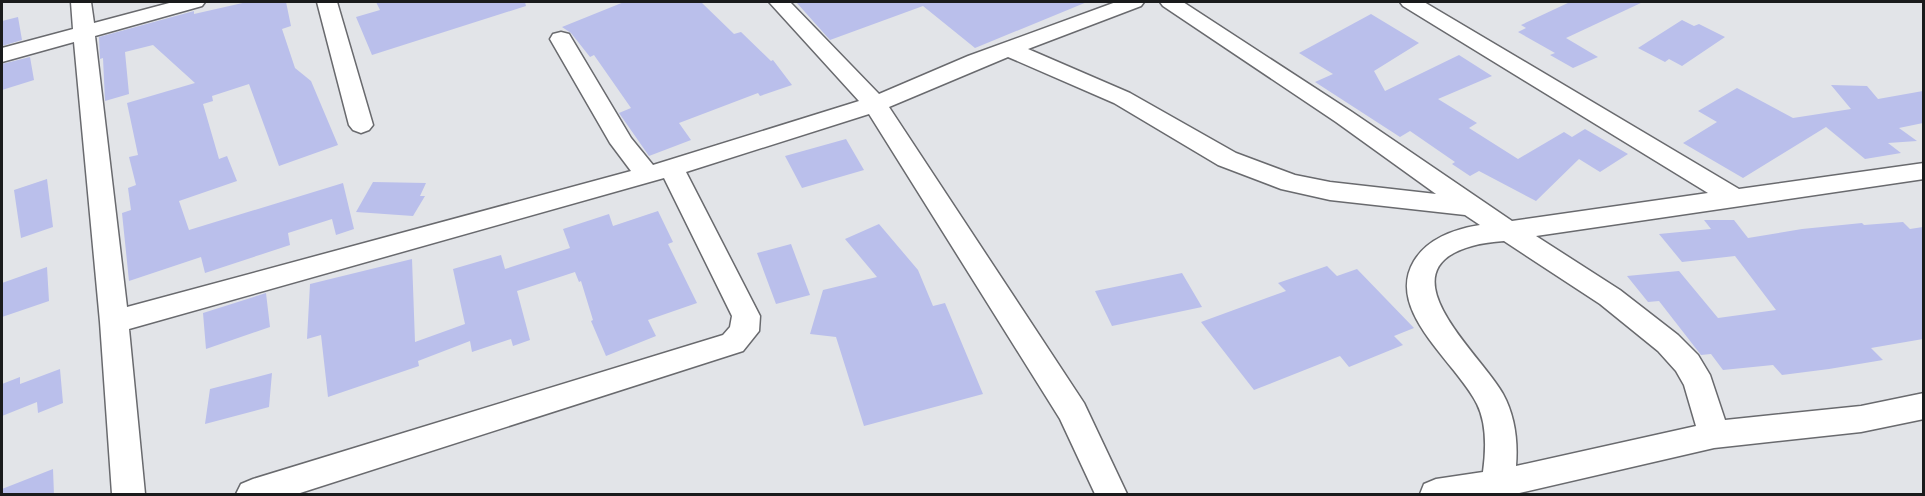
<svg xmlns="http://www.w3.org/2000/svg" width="1925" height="496" font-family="Karla,sans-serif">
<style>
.building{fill:#babfeb}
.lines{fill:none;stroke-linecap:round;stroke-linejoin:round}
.minor-casing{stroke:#696a6e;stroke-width:3}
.minor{fill:#fff;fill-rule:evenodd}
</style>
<rect width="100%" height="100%" fill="#e2e4e8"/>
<path class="building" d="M 247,2 L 286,2 L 291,26 L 282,29 L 295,68 L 311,81 L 338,145 L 279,166 L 249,84 L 212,96 L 213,101 L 203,104 L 219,159 L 227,156 L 237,181 L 179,201 L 189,230 L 343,183 L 354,229 L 336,235 L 332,219 L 288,233 L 290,245 L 205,273 L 201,257 L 129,281 L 122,213 L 131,210 L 128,188 L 136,185 L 129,157 L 138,155 L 127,103 L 195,83 L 153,45 L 125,52 L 129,94 L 105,101 L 103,58 L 100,59 L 99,37 L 194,11 L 194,14 Z
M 376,2 L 525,2 L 526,6 L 372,55 L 356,17 L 380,10 Z
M 624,2 L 701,2 L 734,34 L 741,32 L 771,61 L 773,60 L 792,85 L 760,96 L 758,93 L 679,123 L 691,140 L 649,156 L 619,113 L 631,108 L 594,55 L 590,57 L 571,33 L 562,27 Z
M 796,2 L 1087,2 L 975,48 L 923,6 L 830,40 Z
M 1570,2 L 1643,2 L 1566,38 L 1598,57 L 1573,68 L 1550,55 L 1555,53 L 1518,32 L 1526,28 L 1521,25 Z
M 1371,14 L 1419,43 L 1374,71 L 1385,91 L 1459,55 L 1492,76 L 1438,99 L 1477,123 L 1469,128 L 1518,159 L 1564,132 L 1572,137 L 1585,129 L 1628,154 L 1600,172 L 1579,159 L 1536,201 L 1479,171 L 1470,176 L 1452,164 L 1455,162 L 1410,131 L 1400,137 L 1315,82 L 1333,74 L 1299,53 Z
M 18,17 L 22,40 L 2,46 L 2,21 Z
M 1682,20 L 1694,26 L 1699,24 L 1725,37 L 1682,66 L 1669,59 L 1665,62 L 1638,48 Z
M 30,57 L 34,80 L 2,90 L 2,64 Z
M 1831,85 L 1867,86 L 1878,99 L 1923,91 L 1923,123 L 1899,128 L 1917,141 L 1888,143 L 1901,153 L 1865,159 L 1826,127 L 1743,178 L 1683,143 L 1717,122 L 1698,111 L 1737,88 L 1793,118 L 1851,109 Z
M 846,139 L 864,170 L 802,188 L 785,156 Z
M 47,179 L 53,227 L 21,238 L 14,190 Z
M 373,182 L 426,183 L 420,196 L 425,196 L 413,216 L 356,212 Z
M 658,211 L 673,242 L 668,244 L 697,303 L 648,320 L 656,336 L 606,356 L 591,321 L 593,320 L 581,281 L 579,282 L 575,272 L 517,291 L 530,340 L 513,346 L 511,339 L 472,352 L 470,341 L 418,361 L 419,366 L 328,397 L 321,335 L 307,339 L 310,284 L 412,259 L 415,342 L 465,324 L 453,269 L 501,255 L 505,269 L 570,248 L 563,229 L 609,214 L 613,226 Z
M 1704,220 L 1734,220 L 1748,238 L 1802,229 L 1862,223 L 1864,225 L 1903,222 L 1910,229 L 1923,227 L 1923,339 L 1871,348 L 1883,360 L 1829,369 L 1782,375 L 1773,365 L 1723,370 L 1711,354 L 1701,355 L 1659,301 L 1648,302 L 1627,276 L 1679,271 L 1718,318 L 1776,310 L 1735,256 L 1682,262 L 1659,234 L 1711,229 Z
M 879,224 L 918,270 L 933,306 L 945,303 L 983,394 L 864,426 L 836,337 L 810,334 L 823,290 L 877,277 L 845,239 Z
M 791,244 L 810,295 L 776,304 L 757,253 Z
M 1327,266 L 1337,276 L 1357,269 L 1414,328 L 1394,336 L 1403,345 L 1349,367 L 1340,356 L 1254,390 L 1201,322 L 1286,291 L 1278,283 Z
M 47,267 L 49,301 L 2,317 L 2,283 Z
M 1182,273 L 1202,307 L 1112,326 L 1095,291 Z
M 266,293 L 270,327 L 206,349 L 203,313 Z
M 60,369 L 63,403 L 38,413 L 37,402 L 2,416 L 2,384 L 20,377 L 20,384 Z
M 272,373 L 269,407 L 205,424 L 210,389 Z
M 53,469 L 54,495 L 2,495 L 2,489 Z"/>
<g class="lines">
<g class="minor-casing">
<path id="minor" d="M 71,2 L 91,2 L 94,23 L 173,2 L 205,2 L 202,6 L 95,36 L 127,307 L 631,171 L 610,143 L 550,39 L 553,34 L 561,32 L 569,34 L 631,138 L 653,165 L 859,101 L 769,2 L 790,2 L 879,94 L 968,56 L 1116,2 L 1144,2 L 1141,6 L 1028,49 L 1130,93 L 1236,153 L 1295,175 L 1330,182 L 1436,194 L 1336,122 L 1163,6 L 1160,2 L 1183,2 L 1352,112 L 1512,221 L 1708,193 L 1403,6 L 1400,2 L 1424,2 L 1739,189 L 1924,163 L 1924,179 L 1536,236 L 1620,290 L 1678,335 L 1698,355 L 1710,375 L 1725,420 L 1861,406 L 1924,393 L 1924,419 L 1861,432 L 1714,448 L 1515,494 L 1420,494 L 1424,484 L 1436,479 L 1483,472 C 1486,450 1487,424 1477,404 C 1457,363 1384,311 1414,261 C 1428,238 1455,229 1480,225 L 1465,215 L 1330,200 L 1281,189 L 1218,165 L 1114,103 L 1008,57 L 889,107 L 1084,403 L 1127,494 L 1095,494 L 1060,419 L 869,114 L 686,172 L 760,316 L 759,331 L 743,351 L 297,494 L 236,494 L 241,484 L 253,479 L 723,335 L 730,327 L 732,316 L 664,178 L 129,329 L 145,494 L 112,494 L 100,322 L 74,42 L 2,62 L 2,48 L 73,29 ZM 1504,241 L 1600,304 L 1658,351 L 1676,371 L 1684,385 L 1696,426 L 1516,466 C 1518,441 1515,416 1503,394 C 1482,355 1381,271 1472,246 C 1482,243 1493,242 1504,241 Z
M 317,2 L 337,2 L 373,125 L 369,130 L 361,133 L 353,130 L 349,125 Z"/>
</g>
<use href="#minor" class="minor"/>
</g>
<rect width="1925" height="496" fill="none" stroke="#1a1b1c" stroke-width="6"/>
</svg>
